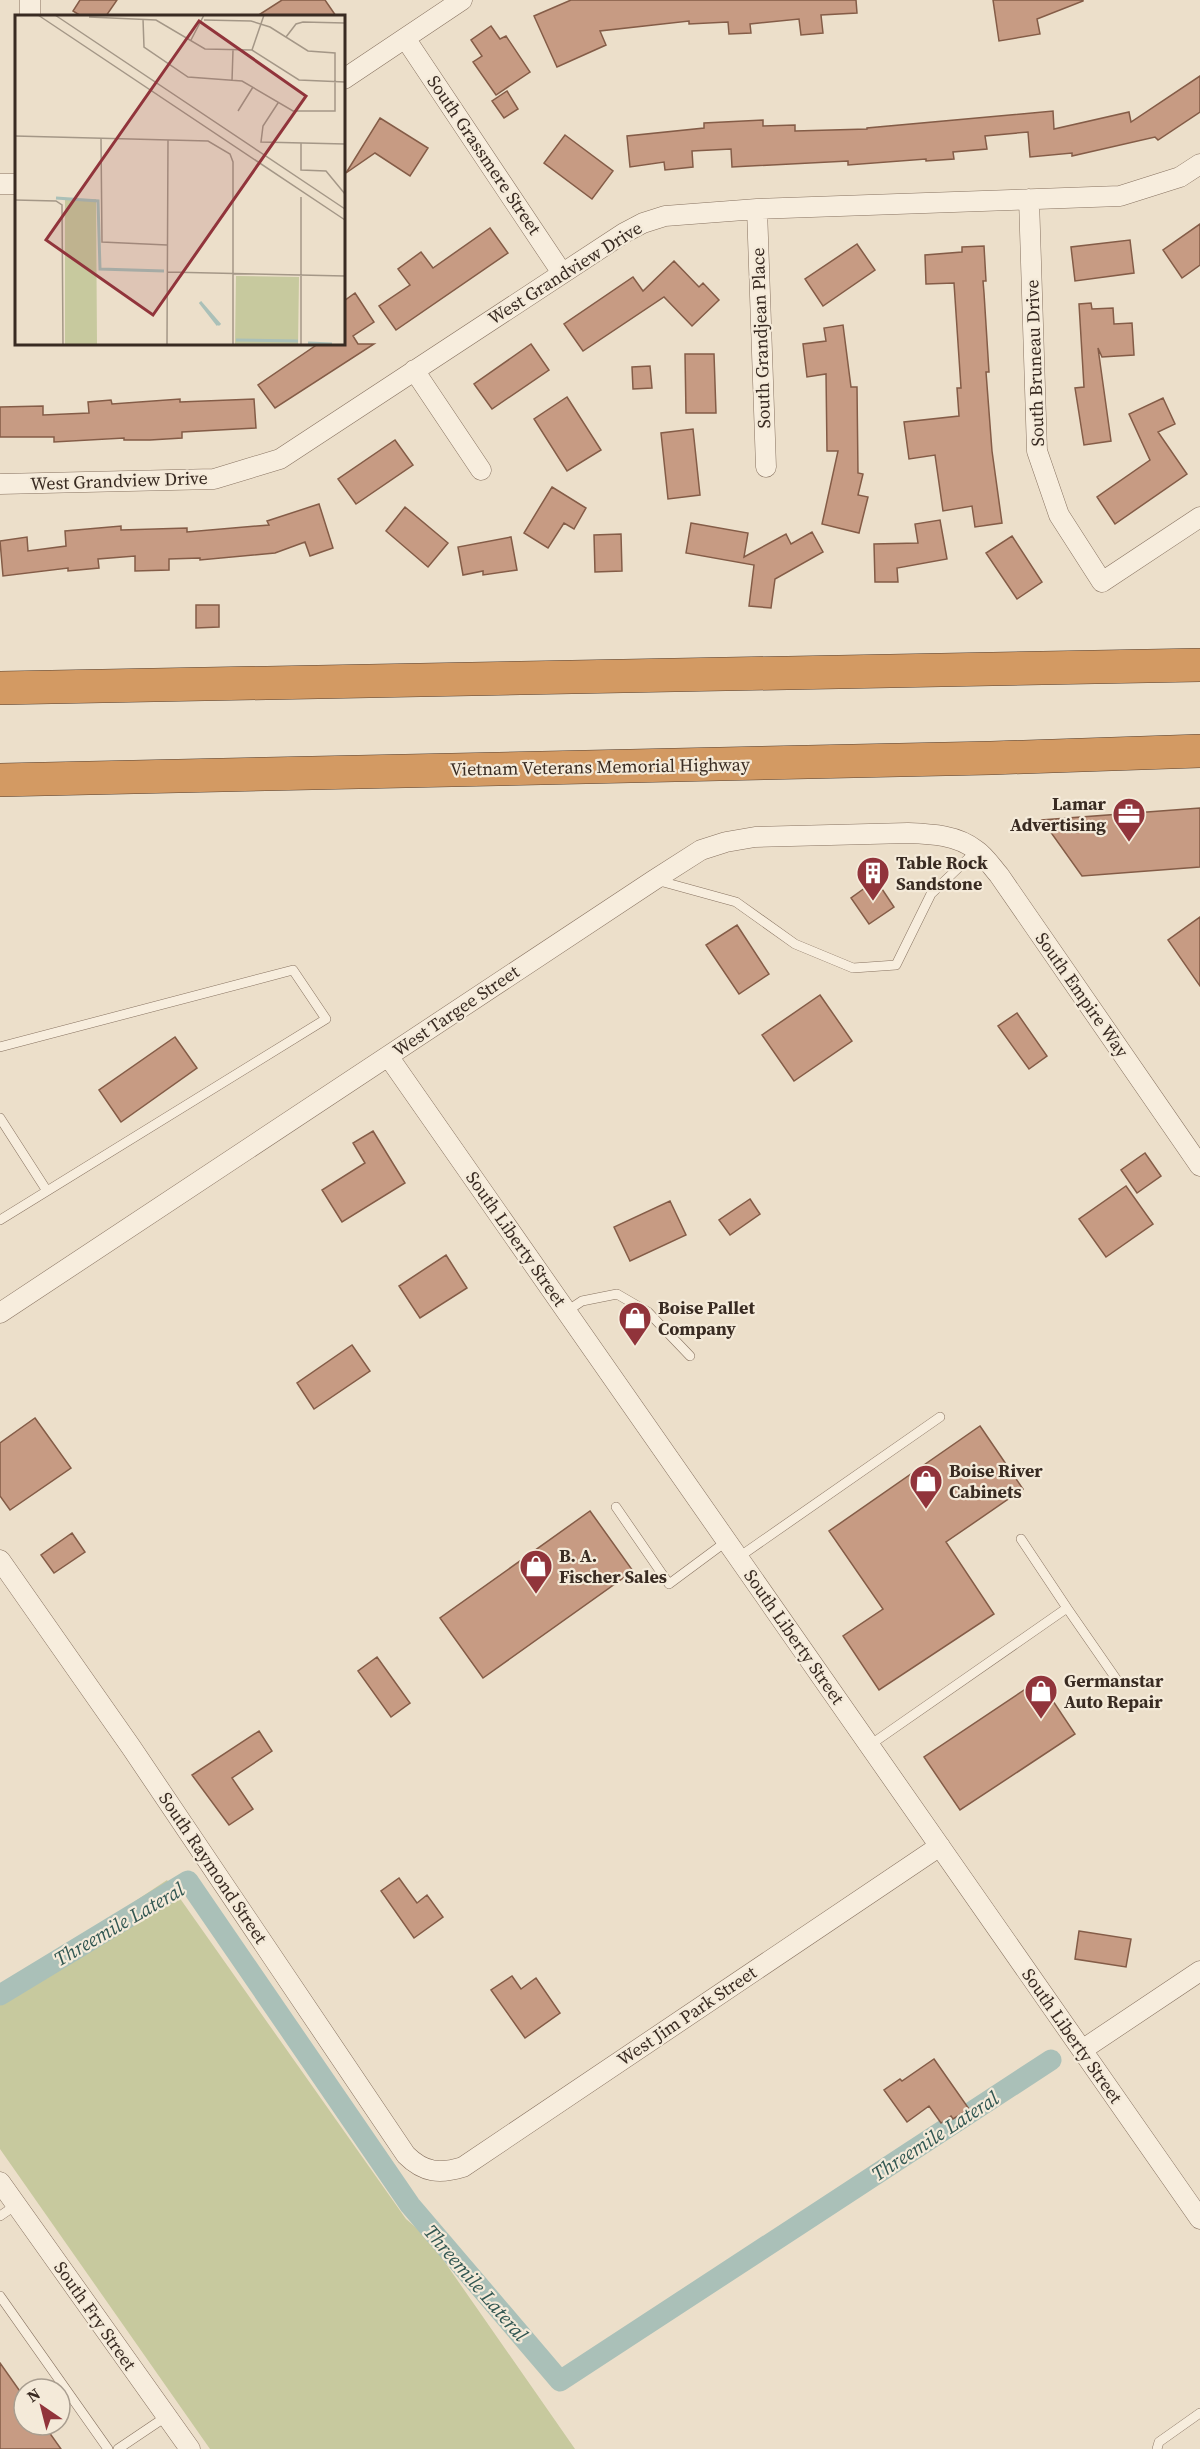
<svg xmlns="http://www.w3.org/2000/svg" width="1200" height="2449" font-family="'Source Serif 4',serif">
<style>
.green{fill:#c7c99e}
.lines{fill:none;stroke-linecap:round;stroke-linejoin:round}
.canal{stroke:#aac0b8;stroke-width:21}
.building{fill:#c79b83;stroke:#845c47;stroke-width:1.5}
.service-casing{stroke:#877260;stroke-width:10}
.minor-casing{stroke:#877260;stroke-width:21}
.motorway-casing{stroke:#554133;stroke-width:34}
.service{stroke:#f7eddd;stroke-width:9}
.minor{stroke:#f7eddd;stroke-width:20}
.motorway{stroke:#d39a63;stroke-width:33}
.labels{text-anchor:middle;stroke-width:4.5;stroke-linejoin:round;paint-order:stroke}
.street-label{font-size:18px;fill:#392b22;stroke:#f4ead9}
.poi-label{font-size:18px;font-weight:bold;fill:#392b22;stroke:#f4ead9;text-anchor:start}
.water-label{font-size:20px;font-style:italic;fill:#325752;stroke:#f4ead9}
.inset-river{fill:none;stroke:#aac0b8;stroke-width:3}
.inset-road{fill:none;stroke:#a49787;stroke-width:1.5}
.view{fill:#91343b;fill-opacity:0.15;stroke:#91343b;stroke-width:3}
.inset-edge{fill:none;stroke:#392b22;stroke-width:3}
</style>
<rect width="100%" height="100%" fill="#ecdfca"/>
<path class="green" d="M 167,1880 L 406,2219 L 428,2238 L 575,2449 L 210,2449 L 0,2149 L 0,1991 Z"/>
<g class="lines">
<path class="canal" d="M 0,1995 L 188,1881 L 410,2205 L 560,2381 L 1051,2060"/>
</g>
<path class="building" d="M 80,0 L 117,0 L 106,16 L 81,16 L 73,11 Z
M 282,0 L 325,0 L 336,16 L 257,16 Z
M 571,0 L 856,0 L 857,13 L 821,15 L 823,33 L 801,35 L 799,19 L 750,24 L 751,33 L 729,34 L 728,22 L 689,24 L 689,21 L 600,31 L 606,45 L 557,67 L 534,16 Z
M 993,0 L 1083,0 L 1083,1 L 1037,19 L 1040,34 L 999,41 Z
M 491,26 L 500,39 L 506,36 L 530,72 L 496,95 L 473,62 L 482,56 L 471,40 Z
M 1200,76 L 1200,112 L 1158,140 L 1155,137 L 1072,156 L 1072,153 L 1030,157 L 1028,132 L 985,136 L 987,149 L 953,152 L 954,159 L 926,161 L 926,159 L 848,165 L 848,161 L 732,167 L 731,149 L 692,151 L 693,167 L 665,170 L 664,162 L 630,167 L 627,136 L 704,128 L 704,123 L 763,120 L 763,126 L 795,125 L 795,131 L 867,129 L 867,128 L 1053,111 L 1054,129 L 1129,112 L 1131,122 Z
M 507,91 L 518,109 L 504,118 L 492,101 Z
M 380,118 L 428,148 L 410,176 L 375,153 L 346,173 Z
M 565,135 L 613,171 L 592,199 L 544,163 Z
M 1200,224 L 1200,265 L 1182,278 L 1163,250 Z
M 490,228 L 508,253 L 396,330 L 379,306 L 410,285 L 398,269 L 421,252 L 433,268 Z
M 1130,240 L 1134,273 L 1075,281 L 1071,247 Z
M 857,244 L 875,270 L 823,306 L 805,279 Z
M 984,246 L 986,281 L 983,281 L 984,293 L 989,372 L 986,372 L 992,451 L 1002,523 L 975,527 L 972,506 L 943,511 L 935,455 L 909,459 L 904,422 L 959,416 L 957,388 L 961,388 L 954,283 L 926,284 L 925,255 L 962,252 L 962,247 Z
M 674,261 L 699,287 L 703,283 L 719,300 L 692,326 L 664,297 L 583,351 L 564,324 L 633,277 L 643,291 Z
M 355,293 L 374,322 L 353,336 L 358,344 L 374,344 L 275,408 L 258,385 L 318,344 L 344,344 L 344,301 Z
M 1091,303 L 1092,309 L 1113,308 L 1114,324 L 1132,323 L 1134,355 L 1102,357 L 1098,348 L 1111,441 L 1084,445 L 1075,388 L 1084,387 L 1079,304 Z
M 843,325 L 851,387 L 857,387 L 858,473 L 863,474 L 858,495 L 868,497 L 859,533 L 822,524 L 838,451 L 827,451 L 826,374 L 807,377 L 803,344 L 826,341 L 824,328 Z
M 531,344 L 549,370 L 492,409 L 474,384 Z
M 685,354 L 714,354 L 716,413 L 686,413 Z
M 650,366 L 652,388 L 633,389 L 632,367 Z
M 567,397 L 601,450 L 567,471 L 534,419 Z
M 1163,398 L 1175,424 L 1158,432 L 1187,474 L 1115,524 L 1097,497 L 1150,460 L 1129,414 Z
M 180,399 L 180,402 L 254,399 L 256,428 L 182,432 L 182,438 L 150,440 L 124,440 L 124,438 L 54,442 L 54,437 L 0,437 L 0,407 L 43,406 L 43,415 L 89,413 L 88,402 L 111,400 L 112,404 Z
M 693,429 L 700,495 L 668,499 L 661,433 Z
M 395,440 L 413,465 L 356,504 L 338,479 Z
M 552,487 L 586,508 L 574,529 L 564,523 L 548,548 L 524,533 Z
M 319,504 L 333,548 L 310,556 L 305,542 L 275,553 L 200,560 L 200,558 L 169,559 L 169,570 L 135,571 L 135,556 L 98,559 L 99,568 L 68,571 L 68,568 L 3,576 L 0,541 L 27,537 L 28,551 L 66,546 L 65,531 L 121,526 L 121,530 L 187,528 L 187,532 L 269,525 L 267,521 Z
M 405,507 L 448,543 L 428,567 L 386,531 Z
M 940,520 L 947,559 L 897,568 L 898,582 L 875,582 L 874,544 L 918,543 L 915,524 Z
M 691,523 L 748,533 L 744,557 L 786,534 L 791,544 L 812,532 L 823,552 L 775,579 L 771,608 L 749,606 L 754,565 L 686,553 Z
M 621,534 L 622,571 L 595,572 L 594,535 Z
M 1012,536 L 1042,582 L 1017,599 L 986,553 Z
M 511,537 L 517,570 L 483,575 L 483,571 L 463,575 L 458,547 Z
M 196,605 L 219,605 L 219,627 L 196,628 Z
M 1200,808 L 1200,867 L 1082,876 L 1042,820 Z
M 876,880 L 894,907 L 869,924 L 851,898 Z
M 1200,917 L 1200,986 L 1168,940 Z
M 737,925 L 769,974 L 739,994 L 706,945 Z
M 820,995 L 852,1041 L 794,1081 L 762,1035 Z
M 1017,1013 L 1047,1056 L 1029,1069 L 998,1026 Z
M 175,1037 L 197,1068 L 121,1122 L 99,1090 Z
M 373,1131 L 405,1183 L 342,1222 L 322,1190 L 365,1163 L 353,1143 Z
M 1145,1153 L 1161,1176 L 1137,1193 L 1121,1170 Z
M 1126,1186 L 1153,1224 L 1106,1257 L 1079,1219 Z
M 750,1199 L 760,1214 L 730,1235 L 719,1220 Z
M 670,1201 L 686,1235 L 630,1261 L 614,1227 Z
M 446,1255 L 467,1288 L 420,1318 L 399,1286 Z
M 352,1345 L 370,1371 L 314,1409 L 297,1383 Z
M 35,1418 L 71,1468 L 10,1510 L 0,1496 L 0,1443 Z
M 980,1426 L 1023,1489 L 946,1542 L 994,1614 L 879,1690 L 843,1636 L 883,1609 L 829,1531 Z
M 590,1511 L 633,1571 L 483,1678 L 440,1618 Z
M 72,1533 L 85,1552 L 54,1573 L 41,1555 Z
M 377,1657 L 410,1703 L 391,1717 L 358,1671 Z
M 1039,1680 L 1075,1734 L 960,1810 L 924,1757 Z
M 259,1731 L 272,1751 L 232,1778 L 253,1809 L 229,1825 L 192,1775 Z
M 399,1878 L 417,1903 L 427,1895 L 443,1917 L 414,1938 L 381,1891 Z
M 1079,1931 L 1131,1939 L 1126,1967 L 1075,1959 Z
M 512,1976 L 521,1989 L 536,1978 L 560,2013 L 525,2038 L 491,1990 Z
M 934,2059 L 969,2109 L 953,2119 L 951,2116 L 941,2123 L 929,2106 L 907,2122 L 884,2090 L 900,2079 L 902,2081 Z
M 0,2363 L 24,2397 L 24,2425 L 44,2425 L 61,2449 L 0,2449 Z"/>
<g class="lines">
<g class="service-casing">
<path id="service" d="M 656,880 L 736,902 L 795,944 L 853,968 L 896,965 L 931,894 L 977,850
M 0,1047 L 293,970 L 326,1019 L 0,1220
M 0,1118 L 47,1191
M 567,1311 L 582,1301 L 617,1294 L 648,1312 L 690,1356
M 616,1507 L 669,1584 L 727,1541
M 1021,1539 L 1067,1608
M 739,1557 L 940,1417
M 870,1745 L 1067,1608 L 1119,1683
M 0,2216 L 16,2205
M 0,2296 L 108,2449
M 118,2449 L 167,2416
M 1157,2449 L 1159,2442 L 1200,2413"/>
</g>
<g class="minor-casing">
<path id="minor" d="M 30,0 L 30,16
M 405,38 L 562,273
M 344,79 L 462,0
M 0,184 L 16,184
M 1029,199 L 1037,451 L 1059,515 L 1102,582 L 1200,517
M 757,209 L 766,467
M 414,370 L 481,470
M 0,484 L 214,479 L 280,459 L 624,233 L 643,223 L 665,216 L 757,209 L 1120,196 L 1180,177 L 1200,164
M 388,1056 L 1200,2219
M 0,1313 L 654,880 L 701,850 L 726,842 L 755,837 L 908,833 C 932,834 957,835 976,850 C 985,856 992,867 999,875 L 1200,1166
M 0,1560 L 131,1747 L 406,2155 C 424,2173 440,2174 463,2167 L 940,1846
M 1082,2050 L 1200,1971
M 0,2182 L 190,2449"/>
</g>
<g class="motorway-casing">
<path id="motorway" d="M 0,688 L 1200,665
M 0,780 L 991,758 L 1200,751"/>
</g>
<use href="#service" class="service"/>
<use href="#minor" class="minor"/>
<use href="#motorway" class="motorway"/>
</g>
<defs>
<g id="office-pin" transform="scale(1.725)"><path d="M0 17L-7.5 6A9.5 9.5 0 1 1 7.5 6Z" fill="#91343b" stroke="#f4ead9"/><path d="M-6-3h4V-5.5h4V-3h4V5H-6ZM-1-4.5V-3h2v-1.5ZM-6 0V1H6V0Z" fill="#fff"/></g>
<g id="building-pin" transform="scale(1.725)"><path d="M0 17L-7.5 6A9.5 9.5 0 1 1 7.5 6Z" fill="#91343b" stroke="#f4ead9"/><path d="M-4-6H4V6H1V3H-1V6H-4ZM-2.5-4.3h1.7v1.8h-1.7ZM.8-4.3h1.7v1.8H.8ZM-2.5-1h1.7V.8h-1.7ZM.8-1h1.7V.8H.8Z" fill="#fff"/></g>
<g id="shop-pin" transform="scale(1.725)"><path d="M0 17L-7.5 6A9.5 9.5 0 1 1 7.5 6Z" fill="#91343b" stroke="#f4ead9"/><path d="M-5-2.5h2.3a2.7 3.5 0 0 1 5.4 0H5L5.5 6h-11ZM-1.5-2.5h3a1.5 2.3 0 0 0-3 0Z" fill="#fff"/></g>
</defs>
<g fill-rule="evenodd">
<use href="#office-pin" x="1129" y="814"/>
<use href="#building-pin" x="873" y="873"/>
<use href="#shop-pin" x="635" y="1318"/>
<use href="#shop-pin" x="926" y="1481"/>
<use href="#shop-pin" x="536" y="1566"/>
<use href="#shop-pin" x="1041" y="1691"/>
</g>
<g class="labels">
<g class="street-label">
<text transform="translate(484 155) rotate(56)" y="6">South Grassmere Street</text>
<text transform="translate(565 273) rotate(-32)" y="6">West Grandview Drive</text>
<text transform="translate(761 338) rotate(-92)" y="6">South Grandjean Place</text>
<text transform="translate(1035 363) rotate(-92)" y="6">South Bruneau Drive</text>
<text transform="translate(119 481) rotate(-2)" y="6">West Grandview Drive</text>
<text transform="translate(600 767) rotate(-1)" y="6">Vietnam Veterans Memorial Highway</text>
<text transform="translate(1082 995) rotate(55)" y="6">South Empire Way</text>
<text transform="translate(456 1011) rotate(-34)" y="6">West Targee Street</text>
<text transform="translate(516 1239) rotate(55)" y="6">South Liberty Street</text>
<text transform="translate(794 1637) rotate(55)" y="6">South Liberty Street</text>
<text transform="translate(213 1868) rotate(56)" y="6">South Raymond Street</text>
<text transform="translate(687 2016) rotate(-34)" y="6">West Jim Park Street</text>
<text transform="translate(1072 2036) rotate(55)" y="6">South Liberty Street</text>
<text transform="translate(95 2316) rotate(55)" y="6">South Fry Street</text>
</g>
<g class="poi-label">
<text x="1106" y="810" text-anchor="end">Lamar<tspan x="1106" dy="21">Advertising</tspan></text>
<text x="896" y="869">Table Rock<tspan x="896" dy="21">Sandstone</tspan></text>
<text x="658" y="1314">Boise Pallet<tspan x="658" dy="21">Company</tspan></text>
<text x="949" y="1477">Boise River<tspan x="949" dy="21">Cabinets</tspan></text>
<text x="559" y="1562">B. A.<tspan x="559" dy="21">Fischer Sales</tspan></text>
<text x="1064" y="1687">Germanstar<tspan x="1064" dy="21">Auto Repair</tspan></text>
</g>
<g class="water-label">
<text transform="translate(119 1924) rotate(-30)" y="7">Threemile Lateral</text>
<text transform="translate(935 2136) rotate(-33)" y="7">Threemile Lateral</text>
<text transform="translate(476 2283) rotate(49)" y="7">Threemile Lateral</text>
</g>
</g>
<g transform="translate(15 15)">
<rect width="330" height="330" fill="#ecdfca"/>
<path d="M 50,184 L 81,184 L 82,330 L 50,330 ZM 221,261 L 284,262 L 283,330 L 220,330 Z" fill="#c7c99e"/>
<path class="inset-river" d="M 41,183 L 83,186 L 85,254 L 149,256M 185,287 L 205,310M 185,287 L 203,310M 221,325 L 283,326M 293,328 L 317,329"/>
<path class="inset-road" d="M 23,0 L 330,205M 40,0 L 330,194M 74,2 L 141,5 L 190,34 L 237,35 L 284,65 L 330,67M 128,4 L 129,32 L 173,62 L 227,66 L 278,96 L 320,96 L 320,38 L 293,36 L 255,12 L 236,6 L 189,5M 271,22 L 281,9 L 288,7 L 330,8M 176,25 L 189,0M 237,35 L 249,0M 217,66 L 218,35M 263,88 L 248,111 L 246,127 L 330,129M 223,96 L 238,72M 0,121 L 193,126 L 215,139 L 218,147 L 218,330M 86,123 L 87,227 L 152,230M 286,128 L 286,155 L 311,156 L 330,179M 0,185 L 41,186 L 47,190 L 48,330M 152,257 L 330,261M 152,330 L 153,125M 286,330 L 286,182"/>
<path class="view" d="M 184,6 L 291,81 L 138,300 L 31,225 Z"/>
<rect width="330" height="330" class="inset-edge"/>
</g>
<g transform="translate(42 2407) rotate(325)"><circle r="28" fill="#f4ead9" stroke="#a99e90" stroke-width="1.5"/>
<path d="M0-4.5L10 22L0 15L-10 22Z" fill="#91343b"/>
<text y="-9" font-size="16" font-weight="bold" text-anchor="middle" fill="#392b22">N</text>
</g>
</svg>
